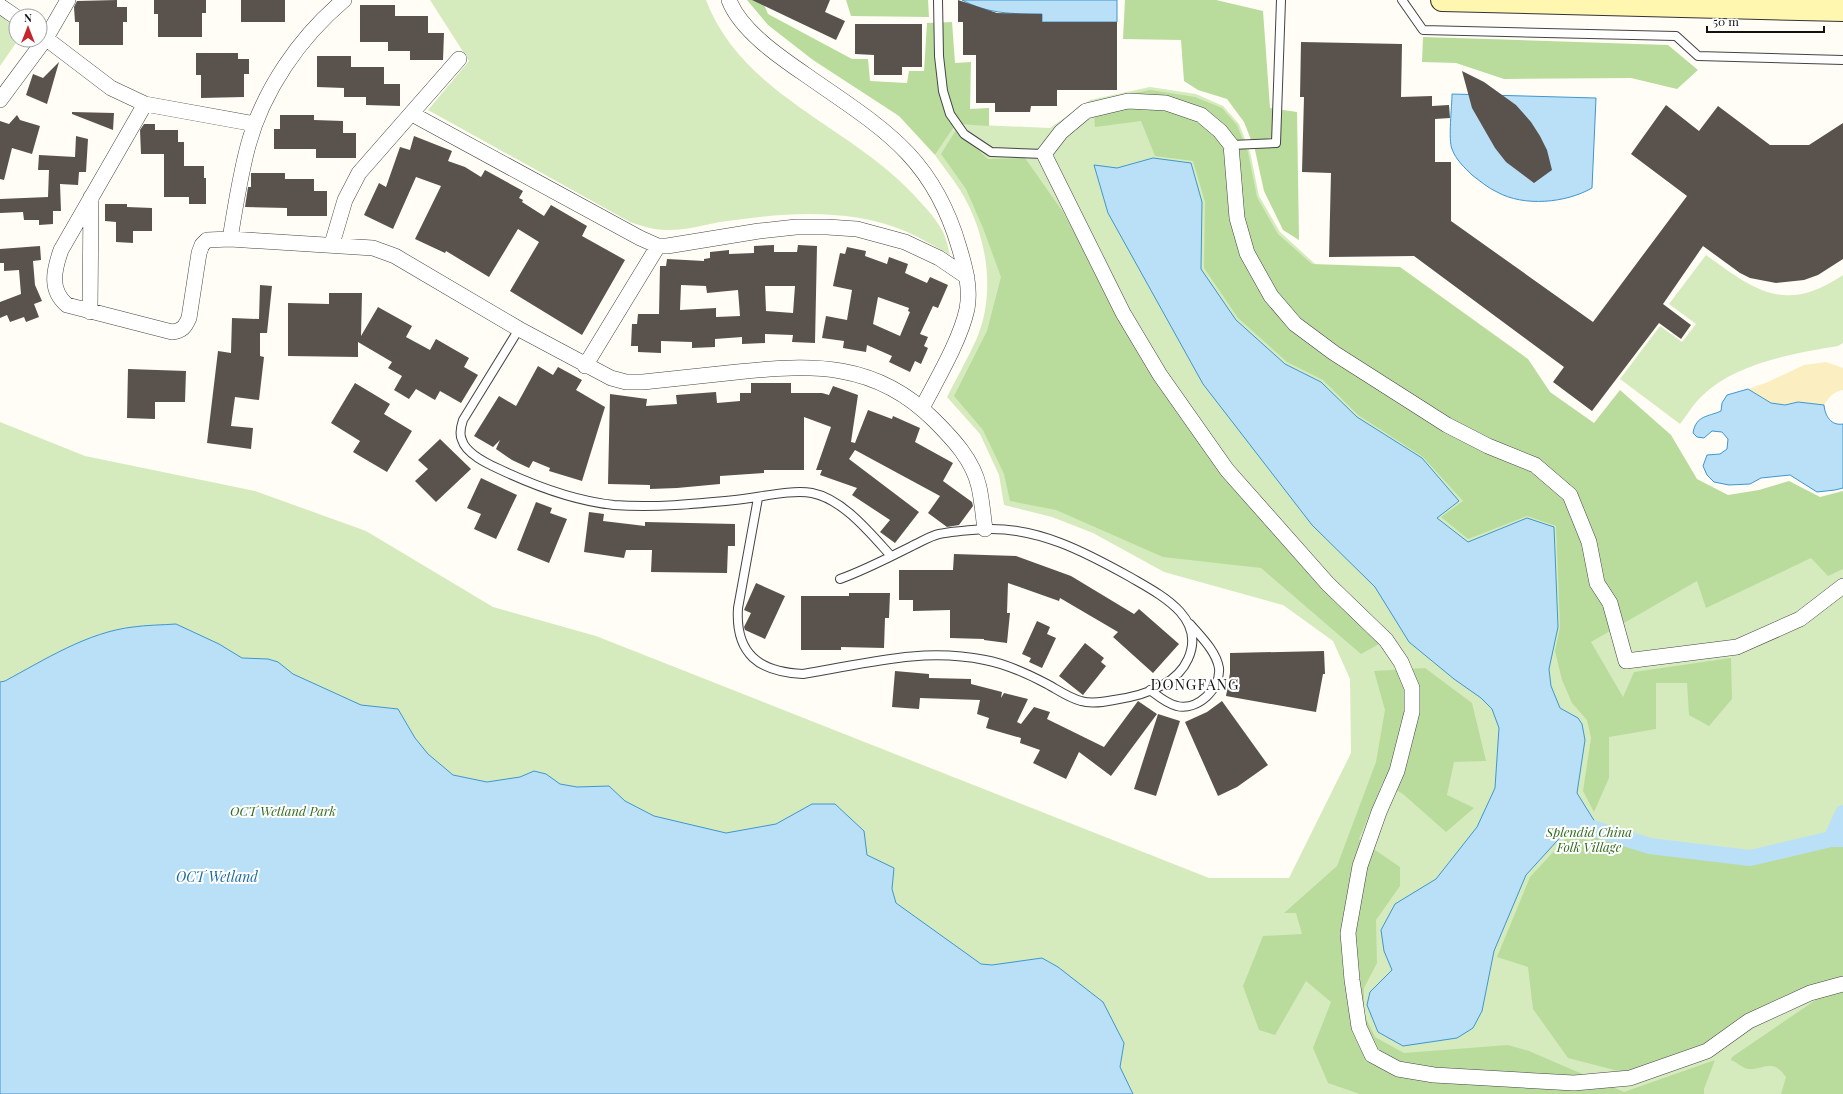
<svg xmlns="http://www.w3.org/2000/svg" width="1843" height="1094" font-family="'Playfair Display',serif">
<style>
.green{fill:#d5ebbd}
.forest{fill:#b9dc9c}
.sand{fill:#fbeec1}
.water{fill:#b9e0f7;stroke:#3f96cf}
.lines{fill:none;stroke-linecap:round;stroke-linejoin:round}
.canal{stroke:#b9e0f7;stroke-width:16}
.building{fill:#5a524d;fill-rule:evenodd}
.lane-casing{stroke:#444;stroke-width:10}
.street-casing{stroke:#444;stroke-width:16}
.secondary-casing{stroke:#333;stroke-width:24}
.lane{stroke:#fff;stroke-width:8}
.street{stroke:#fff;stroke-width:15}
.secondary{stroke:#fff6b0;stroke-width:22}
.labels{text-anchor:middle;stroke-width:4;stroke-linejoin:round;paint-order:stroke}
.park-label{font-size:13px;font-style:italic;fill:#2f6b1f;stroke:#fff}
.water-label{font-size:14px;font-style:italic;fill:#1768a6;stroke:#fff}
.quarter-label{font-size:15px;letter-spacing:1px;fill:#111;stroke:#fff}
</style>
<rect width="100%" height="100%" fill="#fffdf5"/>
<path class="green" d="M 430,0 L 706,0 C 742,95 849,125 913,194 C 923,205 935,217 942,230 C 946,237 948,247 950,255 C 936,247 921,238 905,231 C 852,209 791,212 735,220 C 712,222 688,231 666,230 C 653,230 642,226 630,222 L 428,110 L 469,61 Z
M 0,16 L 16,27 L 16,40 L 18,40 L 0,66 Z
M 1150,87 L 1196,94 L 1223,106 L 1239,124 L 1250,152 L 1259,196 L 1280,232 L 1314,263 L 1651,507 L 1843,508 L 1843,1094 L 0,1094 L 0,422 L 85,456 L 255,491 L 366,531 L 493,607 L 596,636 L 1209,878 L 1289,878 L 1351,753 L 1350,679 L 1333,641 L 1283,605 L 1164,572 L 1093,533 L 1052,517 L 1004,505 L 999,475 L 980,434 L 947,397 C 957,377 968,358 977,338 C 996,292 987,237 963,195 C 955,181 944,168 935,155 L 956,124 L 1050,128 L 1090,100 Z
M 1706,255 C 1756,291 1785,314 1843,275 L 1843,343 L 1838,346 C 1795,353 1736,363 1703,395 C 1694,403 1687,415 1680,424 L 1620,379 L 1660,326 L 1682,342 L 1696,324 L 1669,304 Z"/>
<path class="forest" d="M 747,0 L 762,0 L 768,14 L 852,59 L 868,59 L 870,81 L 907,83 L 909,71 L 924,71 L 927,23 L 952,22 L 955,63 L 971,62 L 970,109 L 989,108 L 989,126 L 956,124 L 935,155 L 899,116 L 813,60 L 768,25 Z
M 846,0 L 928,0 L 929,17 L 851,16 Z
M 1125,0 L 1216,0 L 1263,11 L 1270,108 L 1297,112 L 1299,240 L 1283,230 L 1264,191 L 1255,150 L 1244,122 L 1227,99 L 1198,90 L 1184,81 L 1181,40 L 1123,39 Z
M 1423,37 L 1668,45 L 1698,70 L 1677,89 L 1631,78 L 1504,79 L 1456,63 L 1422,62 Z
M 1150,90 L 1195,97 L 1222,108 L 1237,125 L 1248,152 L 1257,197 L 1278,234 L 1312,264 L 1400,267 L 1528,359 L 1550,392 L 1594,423 L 1620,390 L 1671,435 L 1697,479 L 1728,495 L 1759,490 L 1789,481 L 1820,497 L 1843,491 L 1843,569 L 1828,576 L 1811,558 L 1706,608 L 1697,581 L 1591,642 L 1623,697 L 1634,672 L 1731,658 L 1732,699 L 1709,726 L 1689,715 L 1687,683 L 1656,683 L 1656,729 L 1609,737 L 1609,778 L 1594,812 L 1583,791 L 1591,738 L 1587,720 L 1572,703 L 1562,680 L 1555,651 L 1560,627 L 1556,526 L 1527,516 L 1468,539 L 1441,517 L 1463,501 L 1423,457 L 1358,415 L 1323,380 L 1287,362 L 1238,318 L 1204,268 L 1205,202 L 1193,161 L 1155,156 L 1141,121 L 1095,127 L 1093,102 Z
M 956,130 L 988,159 L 1025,158 L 1063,212 L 1158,386 L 1230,479 L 1381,643 L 1361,654 L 1261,568 L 1163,557 L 1056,510 L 1010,501 L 1004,474 L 983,430 L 954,396 L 987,331 L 1001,277 L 983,228 L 966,189 L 941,154 Z
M 1425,668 L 1472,703 L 1486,761 L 1454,762 L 1447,795 L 1474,808 L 1446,832 L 1403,794 L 1383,782 L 1359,839 L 1400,867 L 1400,886 L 1376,920 L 1377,963 L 1364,988 L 1364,1014 L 1375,1037 L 1404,1053 L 1508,1045 L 1529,1051 L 1624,1092 L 1715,1060 L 1704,1089 L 1704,1094 L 1360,1094 L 1328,1083 L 1313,1048 L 1331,1002 L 1306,981 L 1275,1035 L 1259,1030 L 1243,986 L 1263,936 L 1302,934 L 1296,913 L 1284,913 L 1337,866 L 1376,762 L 1385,710 L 1374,671 Z
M 1843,824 L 1843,979 L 1705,1047 L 1630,1074 L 1568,1058 L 1533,1009 L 1528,967 L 1497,957 L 1530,877 L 1569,835 L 1591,841 L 1594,834 L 1649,851 L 1750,863 L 1834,843 Z
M 1843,990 L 1843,1094 L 1781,1094 L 1786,1077 C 1771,1057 1766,1070 1748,1069 C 1743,1068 1736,1062 1731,1060 L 1732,1057 L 1817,999 L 1831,993 Z"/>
<path class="sand" d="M 1826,362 L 1843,368 L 1843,390 C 1833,392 1829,397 1824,405 L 1798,402 L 1785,405 L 1771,403 L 1748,389 L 1768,382 L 1804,365 Z"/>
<path class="water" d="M 962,0 L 1117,0 L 1117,22 L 1042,22 L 1042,14 C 1013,14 988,14 962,0 Z
M 1452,94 L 1596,98 L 1592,188 C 1566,203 1524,207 1497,192 C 1488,188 1480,181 1472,175 C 1464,167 1456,160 1452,149 C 1448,140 1452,106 1452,94 Z
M 1153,158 L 1191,163 L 1202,202 L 1201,269 L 1236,320 L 1285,364 L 1321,382 L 1357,417 L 1422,458 L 1459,501 L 1437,518 L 1468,542 L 1527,518 L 1554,527 L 1558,627 L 1549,669 L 1551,686 L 1560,708 L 1578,718 L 1582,724 L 1585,740 L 1577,793 L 1595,822 L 1588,835 L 1567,830 L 1526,875 L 1494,951 L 1482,1011 L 1473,1028 L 1457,1038 L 1403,1046 L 1378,1032 L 1367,1005 L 1370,992 L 1392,970 L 1384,951 L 1381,930 L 1395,904 L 1436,879 L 1477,827 L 1495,788 L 1499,728 L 1492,709 L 1481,698 L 1454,679 L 1409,642 L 1375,587 L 1312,525 L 1203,384 L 1108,213 L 1094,165 L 1117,168 Z
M 1748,389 L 1771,403 L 1785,405 L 1798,402 L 1824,405 C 1825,416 1831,426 1843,424 L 1843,488 L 1835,490 L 1817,492 L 1790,475 L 1761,478 L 1750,484 L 1729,485 L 1714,482 L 1707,475 L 1703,466 L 1707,455 L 1720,454 L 1727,449 L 1728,439 L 1722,432 L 1712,431 L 1704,438 L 1697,437 L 1693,433 C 1696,415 1708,417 1721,411 L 1722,403 L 1727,395 Z
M 176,624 L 219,644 L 242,658 L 268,659 L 278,662 L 293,674 L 361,705 L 398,709 L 415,738 L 428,754 L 453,775 L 487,782 L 520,777 L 534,771 L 546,774 L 560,784 L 577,787 L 609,786 L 625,801 L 654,816 L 726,833 L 776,824 L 812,804 L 835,804 L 864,831 L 867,855 L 894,868 L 892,889 L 896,903 L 981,964 L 992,965 L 1042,958 L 1058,967 L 1103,1002 L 1124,1043 L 1120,1067 L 1133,1094 L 0,1094 L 0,682 L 5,681 C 44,660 88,632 133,627 C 147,625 162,625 176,624 Z"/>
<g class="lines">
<path class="canal" d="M 1592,828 L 1650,846 L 1750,858 L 1831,839 L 1843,839
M 1831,839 L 1843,813"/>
</g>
<path class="building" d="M 117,0 L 117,7 L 127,7 L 127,22 L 123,22 L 123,45 L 79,45 L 79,22 L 75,22 L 74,7 L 77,1 Z
M 154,0 L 206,0 L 206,13 L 202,13 L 202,37 L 158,37 L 158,14 L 154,14 Z
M 241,0 L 285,0 L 285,22 L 241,22 Z
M 752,0 L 830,0 L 825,12 L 845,21 L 836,40 Z
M 958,0 L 997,13 L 1042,14 L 1042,22 L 1117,22 L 1117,90 L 1057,90 L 1057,106 L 1031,106 L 1030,112 L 995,112 L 995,103 L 976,103 L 976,55 L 963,55 L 963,22 L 958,22 Z
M 360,5 L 395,5 L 395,16 L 428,16 L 428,33 L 444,33 L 443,60 L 410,60 L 410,51 L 388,51 L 388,42 L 360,42 Z
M 855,24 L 922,24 L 922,67 L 902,67 L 902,75 L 874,75 L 874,55 L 855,54 Z
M 1301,42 L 1402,44 L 1401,97 L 1432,96 L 1432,106 L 1449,105 L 1450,118 L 1435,119 L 1435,162 L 1451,162 L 1451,221 L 1593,322 L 1687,196 L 1631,154 L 1666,105 L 1699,131 L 1718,106 L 1770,145 L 1809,145 L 1843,123 L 1843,259 L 1818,275 L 1804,280 L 1776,283 L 1750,278 L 1740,273 L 1703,246 L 1663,304 L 1691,325 L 1681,339 L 1659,323 L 1592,411 L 1553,382 L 1564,367 L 1414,256 L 1329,257 L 1331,173 L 1302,172 L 1304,97 L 1300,97 Z
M 196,53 L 238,53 L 238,59 L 249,59 L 249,74 L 244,74 L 244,97 L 201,98 L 201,75 L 196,75 Z
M 317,56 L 351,56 L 351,67 L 384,67 L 384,84 L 400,84 L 400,106 L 366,105 L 366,97 L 344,97 L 344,88 L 317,87 Z
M 59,62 L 47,104 L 26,95 L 33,74 L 43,78 Z
M 1462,71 L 1484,82 L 1516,105 L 1531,122 L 1540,136 L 1547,150 L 1552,170 L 1534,183 L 1506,162 L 1495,148 L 1472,108 Z
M 72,112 L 114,113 L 113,130 L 72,114 Z
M 17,115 L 20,120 L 40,126 L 32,154 L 12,148 L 4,180 L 0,179 L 0,121 L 9,124 Z
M 280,115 L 314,115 L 314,120 L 343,121 L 343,133 L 356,133 L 356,158 L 316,158 L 316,149 L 274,149 L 274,129 L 280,129 Z
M 144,124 L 155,124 L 155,130 L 178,130 L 178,142 L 184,142 L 184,166 L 204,166 L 204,178 L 206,178 L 206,204 L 189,204 L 189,197 L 164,197 L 164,154 L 141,154 L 140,130 Z
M 76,136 L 88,139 L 86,172 L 79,172 L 78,185 L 60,184 L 61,211 L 53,211 L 53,224 L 39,225 L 39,220 L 24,220 L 23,212 L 0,213 L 0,199 L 48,197 L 49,170 L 38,170 L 39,155 L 75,157 Z
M 414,136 L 452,151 L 448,161 L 465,167 L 481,177 L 485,170 L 523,191 L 519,198 L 523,200 L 522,202 L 544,216 L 551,205 L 587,226 L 582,236 L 625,260 L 582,335 L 510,291 L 539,242 L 518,229 L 489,277 L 446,251 L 445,253 L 415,239 L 441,186 L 416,177 L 393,229 L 364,215 L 379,183 L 386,187 L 400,147 L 410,150 Z
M 251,173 L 285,173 L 285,179 L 314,179 L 314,191 L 327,191 L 327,216 L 287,216 L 287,208 L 245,207 L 248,187 L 251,187 Z
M 105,204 L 127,204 L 127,207 L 152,208 L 152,231 L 133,231 L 133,243 L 116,242 L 116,222 L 105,221 Z
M 774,245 L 774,252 L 797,252 L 798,245 L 817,246 L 815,343 L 792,342 L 793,335 L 765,334 L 765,343 L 742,344 L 742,337 L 715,339 L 715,347 L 692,348 L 692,342 L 661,341 L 661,353 L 638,352 L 638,346 L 631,346 L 632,324 L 637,324 L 638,314 L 659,314 L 660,266 L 666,266 L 667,259 L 704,261 L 704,259 L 710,258 L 710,252 L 729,250 L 729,254 L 754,253 L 754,246 ZM 681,285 L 706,286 L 707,293 L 738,290 L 740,316 L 716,317 L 716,308 L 680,310 ZM 765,286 L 795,286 L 793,313 L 766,311 Z
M 40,246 L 41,260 L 33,261 L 35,285 L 42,301 L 34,304 L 39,317 L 26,322 L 24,317 L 10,322 L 7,315 L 0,318 L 0,302 L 21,294 L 19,270 L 4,271 L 4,263 L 0,263 L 0,249 Z
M 847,247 L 866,251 L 865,256 L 887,264 L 889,257 L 908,264 L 905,273 L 927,283 L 930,277 L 948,285 L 938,308 L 933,306 L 920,334 L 928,337 L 924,346 L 928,348 L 921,364 L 915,361 L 910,372 L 889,362 L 892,356 L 867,345 L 866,352 L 843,348 L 844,341 L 822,338 L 826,316 L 847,320 L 852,290 L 833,286 L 840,253 L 845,254 ZM 878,297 L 909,308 L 908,311 L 910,312 L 900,336 L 873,324 Z
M 260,285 L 272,286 L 267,333 L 260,333 L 260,356 L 264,357 L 259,400 L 235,397 L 231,426 L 253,428 L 251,449 L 207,443 L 218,351 L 231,353 L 232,318 L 259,319 Z
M 329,293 L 362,293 L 361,336 L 378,307 L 412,326 L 406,337 L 430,350 L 436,339 L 469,358 L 464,367 L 478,375 L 461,403 L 440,391 L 435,400 L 416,389 L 409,399 L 394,390 L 402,376 L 388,368 L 392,362 L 358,342 L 358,357 L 288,356 L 288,303 L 329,304 Z
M 538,366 L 553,375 L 558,367 L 582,380 L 576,390 L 605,407 L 582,481 L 549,471 L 550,468 L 533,461 L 529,468 L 512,460 L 496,449 L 500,440 L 493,447 L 474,436 L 499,396 L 516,406 Z
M 128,369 L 186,371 L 185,402 L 155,402 L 155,419 L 127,418 Z
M 355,383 L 390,404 L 384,414 L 412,431 L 387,472 L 353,452 L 360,441 L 331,423 Z
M 751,383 L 791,383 L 791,393 L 822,393 L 829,395 L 833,386 L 858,395 L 851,442 L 855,443 L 868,410 L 892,419 L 893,416 L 920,428 L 915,442 L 953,463 L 943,481 L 972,502 L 973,506 L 959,525 L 947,527 L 928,513 L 940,496 L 855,450 L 849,459 L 919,512 L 895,543 L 880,532 L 890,520 L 852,495 L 857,488 L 820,475 L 822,470 L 816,470 L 831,427 L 804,417 L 804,470 L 764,470 L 764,473 L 720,476 L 720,484 L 677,488 L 650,489 L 650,485 L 608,484 L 610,394 L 647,399 L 646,406 L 677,404 L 676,395 L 716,392 L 717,403 L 740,401 L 740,393 L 751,393 Z
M 440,439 L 471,469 L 436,502 L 415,481 L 428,469 L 418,460 Z
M 481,478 L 517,495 L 496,539 L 474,529 L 481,514 L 467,508 Z
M 536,502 L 552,508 L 550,513 L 567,519 L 549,563 L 517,550 Z
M 589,512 L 604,514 L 603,521 L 645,526 L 645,522 L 735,524 L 735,546 L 728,546 L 727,573 L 651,572 L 652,550 L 626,550 L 624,558 L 584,552 Z
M 954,554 L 1016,556 L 1071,576 L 1134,614 L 1139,609 L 1179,644 L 1153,673 L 1113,637 L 1118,632 L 1060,598 L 1059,601 L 1008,583 L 1007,613 L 1010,613 L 1007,643 L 984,640 L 984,639 L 950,638 L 950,610 L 913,611 L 913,600 L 899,600 L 899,570 L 953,570 Z
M 756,583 L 785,596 L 765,639 L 745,630 L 744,627 L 751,613 L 744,610 Z
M 849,593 L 890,593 L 889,618 L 885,618 L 884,648 L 841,647 L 841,650 L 801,650 L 801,596 L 849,596 Z
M 1037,621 L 1050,627 L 1047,634 L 1056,638 L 1042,668 L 1029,662 L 1031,658 L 1022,654 Z
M 1085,643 L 1104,658 L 1101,662 L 1106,666 L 1083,695 L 1059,676 Z
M 1324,651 L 1325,674 L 1323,674 L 1316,712 L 1226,696 L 1230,673 L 1230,653 Z
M 895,671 L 929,674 L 929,678 L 971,679 L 971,684 L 1002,692 L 1001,698 L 1004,693 L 1028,699 L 1017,722 L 1021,724 L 1034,707 L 1050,712 L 1047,719 L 1104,747 L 1138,701 L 1157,714 L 1111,776 L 1079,752 L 1066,779 L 1033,763 L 1040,750 L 1020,743 L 1021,738 L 986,728 L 989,718 L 977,714 L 980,700 L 920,698 L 919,709 L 892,707 Z
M 1222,701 L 1268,765 L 1237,787 L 1218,796 L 1185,722 L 1207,712 Z
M 1158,714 L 1180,721 L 1156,796 L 1134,789 Z"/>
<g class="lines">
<g class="lane-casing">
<path id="lane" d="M 938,0 L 939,56 L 943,91 L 950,114 L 964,134 L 991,152 L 1044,154
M 1402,0 L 1423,30 L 1676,36 L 1698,56 L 1843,60
M 1231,145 L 1276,143 L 1281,0
M 519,329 L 463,420 C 461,426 459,434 462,440 C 466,454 488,464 499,469 C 535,486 575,501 614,505 C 654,508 695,504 735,500 C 758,498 791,489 812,493 C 843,499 871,534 891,556
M 758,498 L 738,608 C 735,654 759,672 803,674 C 865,664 921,647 985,660 C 1007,664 1028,674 1047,684 C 1058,690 1069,698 1081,701 C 1091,704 1104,702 1114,700 C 1141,696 1176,686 1188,659 C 1207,617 1159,594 1130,577 C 1085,552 1038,527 985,529 C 970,530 953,531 939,534 C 930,536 921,542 912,546 C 888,558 865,570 840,579
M 1150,690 C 1158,696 1167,704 1177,706 C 1197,711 1221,689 1219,668 C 1216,651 1201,637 1190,624"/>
</g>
<g class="street-casing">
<path id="street" d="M 729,0 C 740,30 781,58 806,75 C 880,127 932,154 959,247 C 965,267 971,288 967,309 C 960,341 937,379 922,408
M 0,6 L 16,17
M 40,34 L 111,88 L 145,104 L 255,124
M 0,100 L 46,38 L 68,0
M 145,104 L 61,250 C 54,270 49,290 67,305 L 172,332 C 182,331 185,327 189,318 L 199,253 L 202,245 L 207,240 L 230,239 L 373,248 L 395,256 L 519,329 L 611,378 L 626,382 L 643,382 C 674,379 706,375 737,372 C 813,364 876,362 934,420 C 953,439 973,460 979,487 C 982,501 983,515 985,529
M 412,114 L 640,238 L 658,246 L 667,246 L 759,231 L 796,227 L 827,227 L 857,229 L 905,242 L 939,258 L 967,277
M 230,239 C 235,208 240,176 248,146 C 263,90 300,37 344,0
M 332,244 L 345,200 L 359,173 L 459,59
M 90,312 L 91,197
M 585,366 L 658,246
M 1843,586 L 1800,619 L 1737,647 L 1626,661 L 1610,603 L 1597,583 L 1589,542 L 1570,495 L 1535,465 L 1488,446 L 1447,425 L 1334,353 L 1295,324 L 1271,296 L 1247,253 L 1237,218 L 1231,145 L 1220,131 L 1201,115 L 1166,103 L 1128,101 L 1086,111 L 1061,132 L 1044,154 L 1123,313 L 1160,375 L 1227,470 L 1328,584 L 1386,640 L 1401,662 L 1412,688 L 1412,712 L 1397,771 L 1379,812 L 1360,866 L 1348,933 L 1352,980 L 1359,1027 L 1372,1055 L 1398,1069 L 1434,1075 L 1574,1083 L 1630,1078 L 1707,1051 L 1749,1021 L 1810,993 L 1843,984"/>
</g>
<g class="secondary-casing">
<path id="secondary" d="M 1442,0 L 1843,10"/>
</g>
<use href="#lane" class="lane"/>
<use href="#street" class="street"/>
<use href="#secondary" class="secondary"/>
</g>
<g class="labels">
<g class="park-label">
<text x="283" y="816">OCT Wetland Park</text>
<text x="1589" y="837">Splendid China<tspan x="1589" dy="15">Folk Village</tspan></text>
</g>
<g class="water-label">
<text x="217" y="882">OCT Wetland</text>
</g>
<g class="quarter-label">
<text x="1195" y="690">DONGFANG</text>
</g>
</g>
<g transform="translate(28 28)"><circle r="19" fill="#ffffff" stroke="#a0a0a0"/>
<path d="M0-3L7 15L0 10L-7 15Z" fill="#c4262e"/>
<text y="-6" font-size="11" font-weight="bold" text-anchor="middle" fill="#111111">N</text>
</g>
<path d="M1707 26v6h117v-6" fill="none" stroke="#111111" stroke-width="2"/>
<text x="1713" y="26" font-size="12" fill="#111111" stroke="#ffffff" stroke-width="3" paint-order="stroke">50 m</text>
</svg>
